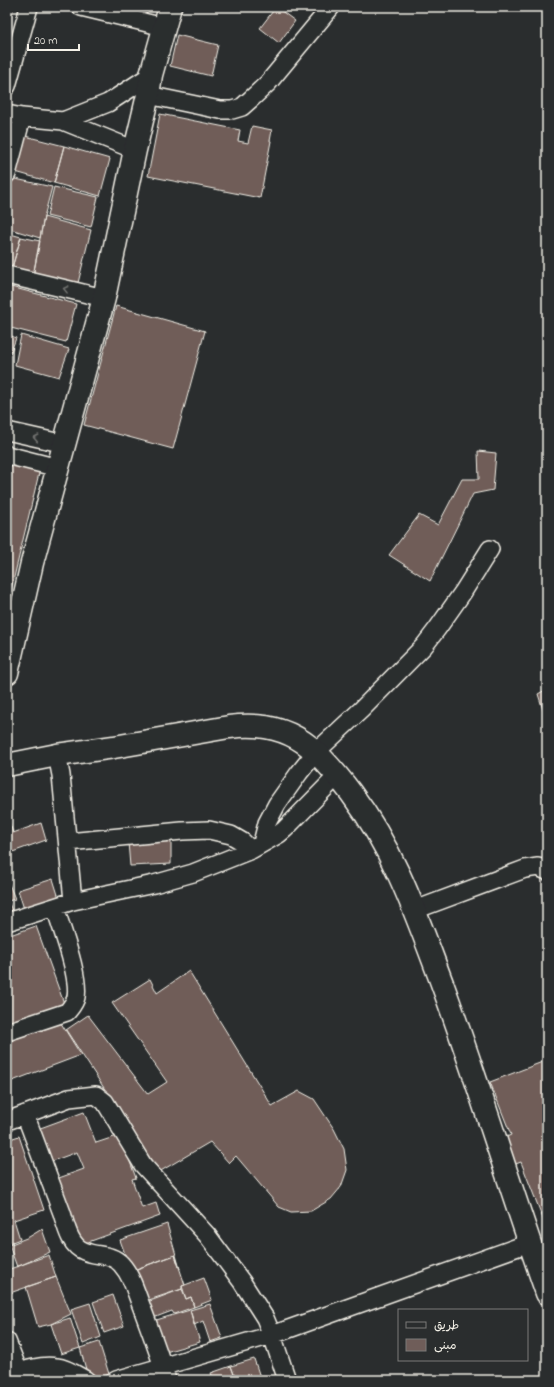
<svg xmlns="http://www.w3.org/2000/svg" width="554" height="1387" font-family="'Indie Flower','Playpen Sans Arabic',sans-serif">
<style>
.building{fill:#6f5d59;stroke:#f4f1e8}
.lines{fill:none;stroke-linecap:round;stroke-linejoin:round}
.street-casing{stroke:#f4f1e8;stroke-width:20}
.secondary-casing{stroke:#f4f1e8;stroke-width:25}
.street{stroke:#2a2d2e;stroke-width:17}
.secondary{stroke:#2a2d2e;stroke-width:22}
.oneway{stroke:#71726f}
</style>
<rect width="100%" height="100%" fill="#2a2d2e"/>
<filter id="ink" filterUnits="userSpaceOnUse"><feTurbulence type="fractalNoise" baseFrequency=".025" numOctaves="2"/><feDisplacementMap in="SourceGraphic" scale="8" xChannelSelector="R" yChannelSelector="G"/><feConvolveMatrix kernelMatrix="1 2 1 2 8 2 1 2 1" color-interpolation-filters="sRGB"/></filter>
<g filter="url(#ink)">
<path class="building" d="M 7,7 L 13,7 L 7,32 Z
M 276,7 L 295,21 L 279,43 L 260,28 Z
M 177,35 L 218,45 L 211,76 L 170,66 Z
M 160,114 L 240,130 L 238,141 L 248,143 L 252,126 L 272,130 L 270,141 L 271,141 L 260,198 L 148,176 Z
M 21,135 L 64,146 L 54,183 L 12,171 Z
M 64,146 L 110,159 L 100,196 L 54,183 Z
M 11,178 L 52,187 L 44,217 L 40,238 L 7,228 L 7,192 Z
M 54,187 L 98,197 L 91,227 L 47,216 Z
M 44,217 L 91,230 L 77,287 L 33,276 Z
M 7,233 L 21,237 L 11,271 L 7,270 Z
M 21,237 L 40,241 L 33,276 L 11,271 Z
M 7,286 L 76,304 L 66,342 L 7,327 Z
M 116,306 L 205,331 L 173,449 L 84,425 Z
M 7,334 L 16,338 L 7,362 Z
M 21,335 L 69,349 L 59,377 L 15,365 Z
M 478,451 L 496,453 L 493,490 L 473,494 L 430,581 L 389,555 L 419,515 L 438,525 L 462,479 L 479,479 Z
M 7,461 L 40,469 L 10,594 L 7,593 Z
M 547,689 L 547,719 L 546,719 L 538,694 Z
M 7,815 L 13,833 L 41,823 L 46,840 L 7,854 Z
M 171,838 L 171,864 L 130,866 L 128,842 Z
M 7,879 L 15,899 L 8,901 L 13,913 L 7,915 Z
M 53,879 L 59,898 L 24,909 L 18,890 Z
M 36,926 L 65,1006 L 7,1027 L 7,936 Z
M 189,971 L 272,1106 L 299,1091 L 314,1099 L 334,1129 L 344,1149 L 347,1170 L 341,1187 L 331,1199 L 311,1211 L 291,1212 L 279,1207 L 236,1156 L 229,1163 L 210,1142 L 159,1172 L 66,1030 L 88,1015 L 148,1094 L 167,1082 L 112,1003 L 150,979 L 157,993 Z
M 59,1020 L 81,1055 L 7,1083 L 7,1039 Z
M 545,1061 L 547,1065 L 547,1229 L 521,1162 L 513,1165 L 502,1139 L 511,1135 L 490,1082 Z
M 84,1112 L 96,1143 L 120,1135 L 136,1178 L 132,1179 L 142,1208 L 156,1203 L 160,1216 L 80,1245 L 56,1179 L 84,1169 L 77,1152 L 47,1163 L 35,1130 Z
M 19,1136 L 44,1210 L 14,1220 L 20,1239 L 7,1244 L 7,1140 Z
M 167,1224 L 180,1269 L 175,1255 L 131,1271 L 120,1240 Z
M 42,1229 L 50,1252 L 17,1267 L 9,1245 L 29,1237 Z
M 49,1255 L 56,1277 L 7,1294 L 7,1270 Z
M 175,1255 L 185,1285 L 182,1286 L 182,1289 L 140,1303 L 131,1271 Z
M 56,1277 L 71,1314 L 51,1324 L 38,1327 L 26,1287 Z
M 204,1278 L 212,1300 L 194,1307 L 191,1297 L 186,1299 L 182,1286 Z
M 182,1289 L 186,1299 L 191,1297 L 194,1307 L 174,1314 L 172,1311 L 148,1320 L 142,1304 Z
M 113,1295 L 124,1326 L 104,1333 L 93,1302 Z
M 90,1303 L 101,1337 L 83,1344 L 71,1309 Z
M 210,1304 L 222,1338 L 210,1342 L 203,1321 L 194,1325 L 190,1310 Z
M 190,1310 L 200,1342 L 162,1353 L 153,1321 Z
M 70,1318 L 80,1348 L 61,1354 L 51,1324 Z
M 99,1342 L 109,1374 L 94,1380 L 89,1380 L 80,1348 Z
M 254,1359 L 261,1380 L 236,1380 L 231,1366 Z
M 231,1366 L 236,1380 L 214,1380 L 211,1373 Z"/>
<g class="lines">
<g class="street-casing">
<path id="street" d="M 81,7 L 164,27
M 7,86 L 29,7
M 148,95 L 220,110 L 232,110 L 242,107 L 251,99 L 268,83 L 331,7
M 7,114 L 22,117 L 63,121 L 108,103 L 151,75
M 63,121 L 135,150
M 7,174 L 22,117
M 7,275 L 104,298
M 7,431 L 65,444
M 7,455 L 58,468
M 57,755 L 61,775 L 73,901
M 68,842 L 182,831 L 209,830 L 231,835 L 243,842 L 251,850
M 262,843 L 267,823 L 277,804 L 299,773 L 315,753 L 361,710 L 424,646 L 437,629 L 463,592 L 490,549
M 415,910 L 525,869 L 538,867 L 547,871
M 7,922 L 73,901 L 154,884 L 193,873 L 251,850 L 279,834 L 285,829 L 337,776
M 7,1032 L 67,1012 C 71,1007 75,1003 76,997 C 80,976 61,928 55,907
M 25,1114 L 62,1213 C 66,1226 70,1246 84,1251 C 97,1257 111,1253 121,1264 C 132,1276 136,1293 142,1308 C 151,1332 160,1356 167,1380
M 7,1121 L 69,1098 L 96,1095 L 105,1102 L 143,1165 L 207,1235 L 242,1282 L 265,1318 L 272,1335 L 287,1380
M 7,1341 L 22,1380
M 7,1376 C 22,1371 40,1364 57,1367 C 67,1368 77,1375 86,1380
M 116,1380 L 272,1335 L 529,1243"/>
</g>
<g class="secondary-casing">
<path id="secondary" d="M 7,673 L 32,563 L 104,298 L 135,150 L 148,95 L 151,75 L 170,7
M 7,765 L 57,755 L 114,747 L 229,727 C 258,723 286,727 310,747 C 325,760 339,777 351,793 C 396,853 417,917 443,986 C 480,1087 511,1191 547,1293"/>
</g>
<use href="#street" class="street"/>
<use href="#secondary" class="secondary"/>
</g>
<defs><path id="oneway-chevron" d="M-2-3.5L2.5 0L-2 3.5" fill="none" stroke-width="1.6" stroke-linecap="round" stroke-linejoin="round"/></defs>
<g class="oneway">
<use href="#oneway-chevron" transform="translate(66 289) rotate(-166)"/>
<use href="#oneway-chevron" transform="translate(36 438) rotate(-168)"/>
</g>
</g>
<rect width="554" height="1387" fill="none" stroke="#2a2d2e" stroke-width="24"/>
<rect x="12" y="12" width="530" height="1363" fill="none" stroke="#f4f1e8" stroke-width="1.5" filter="url(#ink)"/>
<rect x="398" y="1309" width="130" height="52" fill="#2a2d2e" stroke="#7b7b78"/>
<rect x="406" y="1322" width="20" height="6" fill="#2a2d2e" stroke="#7b7b78"/>
<text x="434" y="1329" font-size="12" fill="#f4f1e8">طريق</text>
<rect x="406" y="1339" width="20" height="12" fill="#6f5d59" stroke="#7b7b78"/>
<text x="434" y="1349" font-size="12" fill="#f4f1e8">مبنى</text>
<path d="M28 44v6h51v-6" fill="none" stroke="#f4f1e8" stroke-width="2"/>
<text x="34" y="44" font-size="12" fill="#f4f1e8" stroke="#2a2d2e" stroke-width="3" paint-order="stroke">20 m</text>
</svg>
